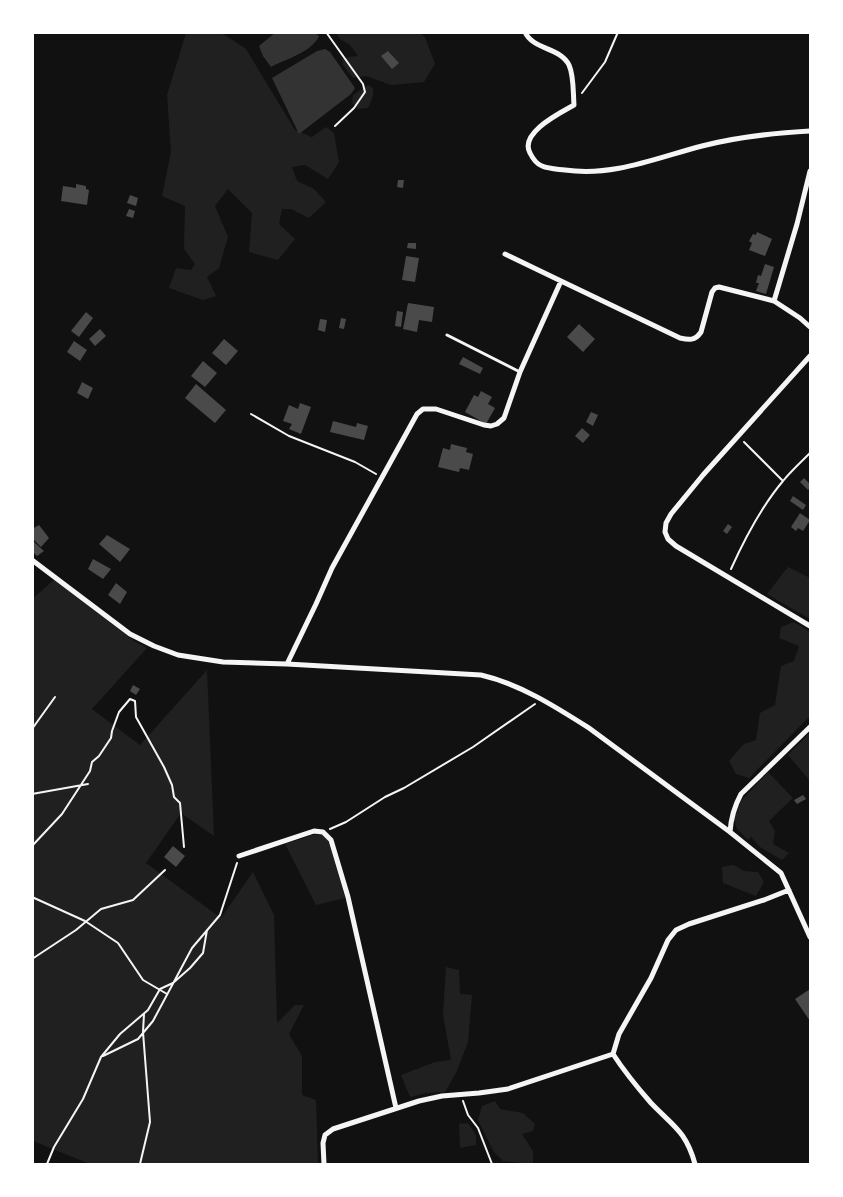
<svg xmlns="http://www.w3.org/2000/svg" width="843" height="1197" font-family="Lato,sans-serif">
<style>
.green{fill:#202020}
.water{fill:#333}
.building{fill:#4a4a4a}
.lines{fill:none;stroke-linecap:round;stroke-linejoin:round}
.path{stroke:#f5f5f5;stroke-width:2}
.service{stroke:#f5f5f5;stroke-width:3}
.minor{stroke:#f5f5f5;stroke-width:5}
</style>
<rect width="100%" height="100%" fill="#111"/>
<path class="green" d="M 186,33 L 222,33 L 246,49 L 295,130 L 312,137 L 326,127 L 334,133 L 339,162 L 328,179 L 305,165 L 292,167 L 297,181 L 314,189 L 326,202 L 309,218 L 291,209 L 282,209 L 279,224 L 295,239 L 278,260 L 249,252 L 252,213 L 228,189 L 215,206 L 228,237 L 219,268 L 207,277 L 216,296 L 203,300 L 169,288 L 176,268 L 191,270 L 195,264 L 184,249 L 185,206 L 162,196 L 171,152 L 167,95 Z
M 336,33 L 420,33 L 425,37 L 435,64 L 424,82 L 391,85 L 366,76 L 353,78 L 343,65 L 342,60 L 348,57 L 358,56 L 350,45 L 340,39 Z
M 368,85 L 373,88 L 373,96 L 368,108 L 358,109 L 352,103 L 353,95 Z
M 788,567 L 810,578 L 810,619 L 767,594 Z
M 55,579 L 134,641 L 147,648 L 92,709 L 140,745 L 207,670 L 214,836 L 181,813 L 146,863 L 221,918 L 253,872 L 274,915 L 277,1023 L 295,1005 L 304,1005 L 289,1034 L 302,1056 L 302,1095 L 316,1100 L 318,1164 L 90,1164 L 33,1141 L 32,599 Z
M 794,622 L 810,632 L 810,716 L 749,778 L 736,774 L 729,761 L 744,744 L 756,740 L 760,713 L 775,705 L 781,666 L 794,661 L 799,646 L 779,638 L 781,627 Z
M 810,732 L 810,781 L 788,755 Z
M 768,772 L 793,798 L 769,821 L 775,831 L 773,844 L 789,853 L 782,860 L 760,847 L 751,837 L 748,840 L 737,829 L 734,819 L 741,801 Z
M 322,834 L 329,842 L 345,898 L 316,905 L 285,844 L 313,835 Z
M 734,865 L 744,871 L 758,872 L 764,882 L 756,896 L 723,883 L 722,867 Z
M 446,967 L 459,970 L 460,994 L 472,995 L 468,1042 L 456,1073 L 445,1092 L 427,1093 L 410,1097 L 401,1075 L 435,1062 L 451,1060 L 443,1014 Z
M 495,1101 L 500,1109 L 523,1113 L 535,1124 L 533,1131 L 522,1134 L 533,1151 L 533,1164 L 503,1161 L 494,1152 L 478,1120 L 482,1106 Z
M 468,1123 L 476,1135 L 476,1145 L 460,1148 L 459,1124 Z"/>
<path class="water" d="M 276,32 L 315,33 L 319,36 C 312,52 286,59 271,67 L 263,56 L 259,46 Z
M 325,49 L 330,52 L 355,88 L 351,94 L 299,134 L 272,78 L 317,51 Z"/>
<path class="building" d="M 388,51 L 399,63 L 392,69 L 381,56 Z
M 398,180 L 404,180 L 403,188 L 397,187 Z
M 76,184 L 86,186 L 86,189 L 89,190 L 87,205 L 61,201 L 63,186 L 76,188 Z
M 130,195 L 138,198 L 136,206 L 127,203 Z
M 129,209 L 135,211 L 133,218 L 126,216 Z
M 757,232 L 772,239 L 765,256 L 749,250 L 752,243 L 749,241 L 753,234 L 756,235 Z
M 408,243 L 416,243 L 416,249 L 407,248 Z
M 406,256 L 419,258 L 415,282 L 402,280 Z
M 765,264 L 774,267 L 766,294 L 756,291 L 759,283 L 756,283 L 758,275 L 761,276 Z
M 408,303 L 434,307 L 432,322 L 419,320 L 417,332 L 403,329 Z
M 397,311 L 403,312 L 401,327 L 395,326 Z
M 86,312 L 93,318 L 79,337 L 71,331 Z
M 341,318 L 346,319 L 344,329 L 339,328 Z
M 320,319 L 327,320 L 325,332 L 318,330 Z
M 579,324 L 595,339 L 583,352 L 567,337 Z
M 100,329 L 106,336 L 95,346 L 89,339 Z
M 224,339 L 238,351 L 226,365 L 212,353 Z
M 74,341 L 87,350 L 80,361 L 67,352 Z
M 463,357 L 483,368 L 480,374 L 459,364 Z
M 203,361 L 217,373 L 205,387 L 191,376 Z
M 82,382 L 93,388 L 88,399 L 77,393 Z
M 196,384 L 226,410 L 215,423 L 185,398 Z
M 481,391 L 492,397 L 488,404 L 495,408 L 486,424 L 465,412 L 474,395 L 478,397 Z
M 300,403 L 311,407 L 301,434 L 289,429 L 292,424 L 283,421 L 289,405 L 298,409 Z
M 591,412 L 598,415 L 593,426 L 586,422 Z
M 333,421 L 356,427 L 357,423 L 368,426 L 364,440 L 330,432 Z
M 582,428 L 590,435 L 583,443 L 575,436 Z
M 451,444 L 467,448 L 466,452 L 473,454 L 469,470 L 460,468 L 459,472 L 438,467 L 443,448 L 450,450 Z
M 804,478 L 810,484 L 810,488 L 808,490 L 800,482 Z
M 793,496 L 806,505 L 803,510 L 790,501 Z
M 800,513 L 810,520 L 803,531 L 798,528 L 796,531 L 791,527 Z
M 728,524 L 732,527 L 727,534 L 723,531 Z
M 39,525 L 49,538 L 41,547 L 32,538 L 32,529 Z
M 107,535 L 130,549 L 120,562 L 99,544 Z
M 34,542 L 44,551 L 37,556 L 32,551 L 32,543 Z
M 93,559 L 111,569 L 103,579 L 88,569 Z
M 116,583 L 127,592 L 120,604 L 108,595 Z
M 133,685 L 140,689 L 136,695 L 130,691 Z
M 803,795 L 806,799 L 797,804 L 794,800 Z
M 173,846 L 185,856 L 176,867 L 164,857 Z
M 810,989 L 810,1021 L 795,999 Z"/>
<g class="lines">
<path class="path" d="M 326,32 L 363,84 L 365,92 L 354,108 L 335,126
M 582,93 L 605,62 L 618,32
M 251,414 L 289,436 L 355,462 L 376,474
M 744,442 L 783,481
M 731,569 C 745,538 761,507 783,481 C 791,471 801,462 810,453
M 32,729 L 55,697
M 32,794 L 88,784
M 330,829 L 346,822 L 385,797 L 404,788 L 473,747 L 535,704
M 32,846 L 62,814 L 90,771 L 92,762 L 99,756 L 111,738 L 112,731 L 119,712 L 130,699 L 135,701 L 136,717 L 164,767 L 172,785 L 174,797 L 180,803 L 184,847
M 32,897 L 85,921 L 118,943 L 143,980 L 167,994
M 32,959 L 76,930 L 101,909 L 133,900 L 165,870
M 103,1056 L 138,1039 L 153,1021 L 192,948 L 220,915 L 237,863
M 463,1101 L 468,1115 L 478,1128 L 492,1164
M 47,1164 L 54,1147 L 83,1099 L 101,1057 L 120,1034 L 148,1010 L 160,989 L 173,983 L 190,968 L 203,953 L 207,930
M 140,1164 L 150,1122 L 143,1032 L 144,1014"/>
<path class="service" d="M 447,335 L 520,372"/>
<path class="minor" d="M 525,32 C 533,50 560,47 569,65 C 574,76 573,92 574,105 C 560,113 519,133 530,153 C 533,159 536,164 542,166 C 549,169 557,169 565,170 C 613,177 656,158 702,146 C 737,137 774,133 810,131
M 505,254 L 561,281
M 774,301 L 797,224 L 810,171
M 810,356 L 703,475 L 671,514 L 666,523 L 665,532 L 668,539 L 676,546 L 810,626
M 32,560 L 130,634 L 154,646 L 178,655 L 223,662 L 287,664 L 481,675 C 520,684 556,707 589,728 L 730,832 L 781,873 L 810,937
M 287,664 L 316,604 L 332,568 L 417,414 L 423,409 L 436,409 L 484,425 L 491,426 L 497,424 L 504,418 L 520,372 L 561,281 L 680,338 C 689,340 695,341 701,332 L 712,292 L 715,288 L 719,287 L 774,301 L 800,318 L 810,327
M 730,832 C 731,817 734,807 741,794 L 810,727
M 239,856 L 314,831 L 323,832 L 331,840 L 348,897 L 396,1108
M 613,1054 C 624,1071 637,1087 651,1103 C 673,1126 686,1131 695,1164
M 324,1164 L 323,1143 L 325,1135 L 333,1129 L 419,1101 L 442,1096 L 479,1093 L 508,1089 L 613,1054 L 619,1034 L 651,978 L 668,940 L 676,930 L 689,924 L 764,900 L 789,890"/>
</g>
<rect width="843" height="1197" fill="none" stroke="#ffffff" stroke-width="68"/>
</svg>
